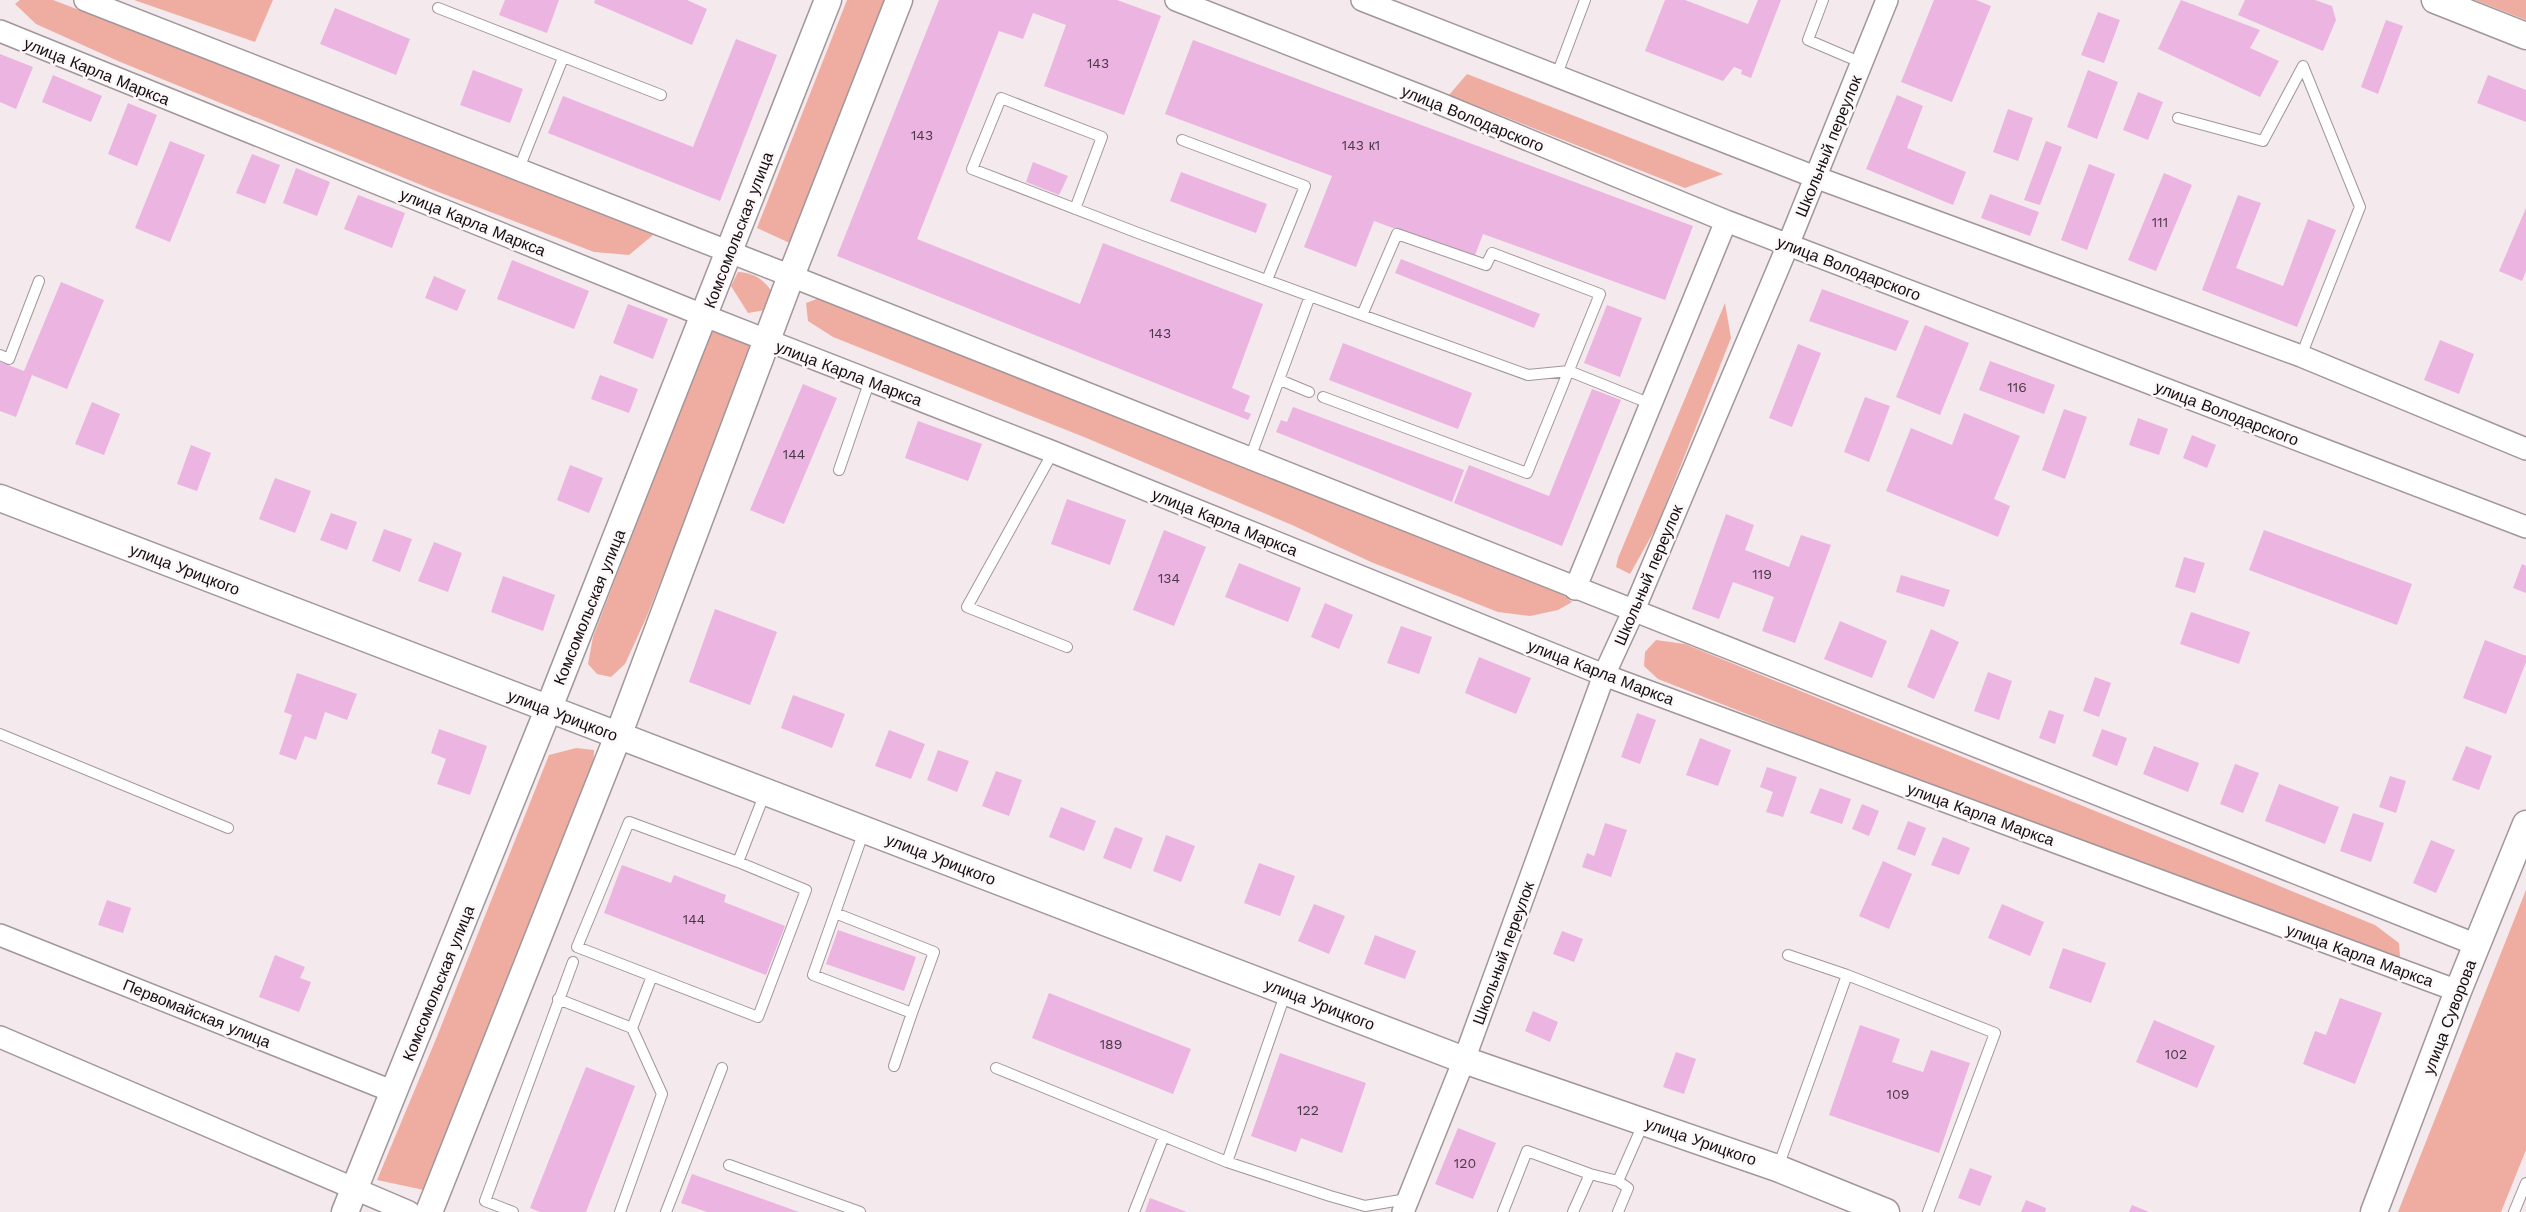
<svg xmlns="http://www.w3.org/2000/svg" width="2526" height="1212" font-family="'Work Sans',sans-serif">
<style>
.green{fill:#efada1}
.building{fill:#ecb4e0}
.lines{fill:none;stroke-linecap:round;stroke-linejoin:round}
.service-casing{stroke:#a1969a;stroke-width:12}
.minor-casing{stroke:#a1969a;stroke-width:24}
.tertiary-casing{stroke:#a1969a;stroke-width:29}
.service{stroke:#fff;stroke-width:10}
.minor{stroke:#fff;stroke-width:21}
.tertiary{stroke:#fff;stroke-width:26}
.labels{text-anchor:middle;stroke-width:5;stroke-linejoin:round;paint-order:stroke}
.number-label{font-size:14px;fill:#493845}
.street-label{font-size:16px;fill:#130f11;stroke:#fef7fa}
</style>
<rect width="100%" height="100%" fill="#f4e9ed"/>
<path class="green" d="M 20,0 L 53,0 L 659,230 L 629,255 L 594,252 L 436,191 L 118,61 L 36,24 L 15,4 Z
M 134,0 L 273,0 L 255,42 Z
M 847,0 L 888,0 L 794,245 L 757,228 Z
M 2475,0 L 2526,0 L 2526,20 Z
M 1467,74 L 1723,174 L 1685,188 L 1449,95 Z
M 738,272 C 755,273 765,280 774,295 L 765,310 L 748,313 L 731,286 Z
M 828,295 L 1556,589 L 1572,602 L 1558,610 L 1530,616 L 1498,612 L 1371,562 L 1292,525 L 1084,437 L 833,337 L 808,321 L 806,303 Z
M 1725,303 L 1731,338 L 1657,526 L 1630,574 L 1616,567 L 1618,558 Z
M 711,331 L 754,346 L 647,616 L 625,664 L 611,677 L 597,674 L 588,664 L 593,637 Z
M 1656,640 L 1685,644 L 2375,925 L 2399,943 L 2400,956 L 2392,961 L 1937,789 L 1658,679 L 1644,666 L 1645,652 Z
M 576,748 L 594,750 L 593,773 L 424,1190 L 377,1180 L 436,1039 L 549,755 Z
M 2526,890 L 2526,1150 L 2501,1212 L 2398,1212 Z"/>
<path class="building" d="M 505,0 L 559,0 L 547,33 L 499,15 Z
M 595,0 L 687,0 L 707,9 L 692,45 L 594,3 Z
M 939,0 L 1117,0 L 1161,16 L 1124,115 L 1044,86 L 1066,25 L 1033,13 L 1023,39 L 999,31 L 917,239 L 1080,304 L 1103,243 L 1263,304 L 1232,388 L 1250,396 L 1244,411 L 1251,414 L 1248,420 L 837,256 Z
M 1665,0 L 1685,0 L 1748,24 L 1758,0 L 1781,0 L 1751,78 L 1741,74 L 1742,70 L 1734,67 L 1723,81 L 1645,51 Z
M 1934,0 L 1976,0 L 1991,6 L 1952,102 L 1901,82 Z
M 2181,0 L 2260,30 L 2250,48 L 2279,61 L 2260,97 L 2158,49 Z
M 2245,0 L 2315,0 L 2332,6 L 2336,20 L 2323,51 L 2238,15 Z
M 335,8 L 410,39 L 396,75 L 320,44 Z
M 2098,12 L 2120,20 L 2104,63 L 2081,55 Z
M 2386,20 L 2403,26 L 2378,94 L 2361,87 Z
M 736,39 L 777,55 L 720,201 L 548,133 L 563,96 L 693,147 Z
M 1193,40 L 1693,226 L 1665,300 L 1483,234 L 1474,258 L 1374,221 L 1356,267 L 1304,247 L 1332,176 L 1165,114 Z
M 0,54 L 33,67 L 16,109 L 0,102 Z
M 473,70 L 523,89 L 510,123 L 460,105 Z
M 2088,70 L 2118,82 L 2097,139 L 2067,127 Z
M 53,75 L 102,96 L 91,122 L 42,102 Z
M 2488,75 L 2526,90 L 2526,122 L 2477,103 Z
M 2138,92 L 2163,102 L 2148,140 L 2123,130 Z
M 1897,95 L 1923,106 L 1907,148 L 1966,172 L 1953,205 L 1866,169 Z
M 128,103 L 157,115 L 137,166 L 108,154 Z
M 2008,109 L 2033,118 L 2018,161 L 1993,152 Z
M 170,141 L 205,155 L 170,242 L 135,228 Z
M 2046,141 L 2062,147 L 2040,205 L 2024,200 Z
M 252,154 L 280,165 L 265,204 L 236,193 Z
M 1033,162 L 1068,176 L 1059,195 L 1026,182 Z
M 2089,164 L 2115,174 L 2087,250 L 2061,240 Z
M 296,168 L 330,182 L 317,216 L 283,203 Z
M 1181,172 L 1267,204 L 1256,233 L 1170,201 Z
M 2164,173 L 2192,185 L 2156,271 L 2128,260 Z
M 1990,194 L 2039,212 L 2030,236 L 1981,218 Z
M 358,195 L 405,213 L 392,248 L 344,229 Z
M 2238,195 L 2261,203 L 2236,268 L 2283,286 L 2308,219 L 2336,230 L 2297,327 L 2202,290 Z
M 2526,208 L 2526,271 L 2522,281 L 2499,271 Z
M 1401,259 L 1540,314 L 1534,328 L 1395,273 Z
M 512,260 L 589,291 L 574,329 L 497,299 Z
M 434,276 L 466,290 L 457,311 L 425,298 Z
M 61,282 L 104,300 L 67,389 L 32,375 L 16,417 L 0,411 L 0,362 L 24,371 Z
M 1822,289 L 1909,321 L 1896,351 L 1809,321 Z
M 628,304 L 668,319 L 653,359 L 613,343 Z
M 1607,305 L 1642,318 L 1620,377 L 1584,363 Z
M 1925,325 L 1969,343 L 1940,415 L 1896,397 Z
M 2440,340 L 2474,354 L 2459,394 L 2424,380 Z
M 1343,343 L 1472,393 L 1458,429 L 1329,380 Z
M 1798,344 L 1821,353 L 1792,427 L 1769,418 Z
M 1990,361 L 2055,385 L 2044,414 L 1979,390 Z
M 600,375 L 638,389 L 629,413 L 591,399 Z
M 803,384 L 837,398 L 784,524 L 750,510 Z
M 1592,389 L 1621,400 L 1562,546 L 1454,503 L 1469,465 L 1549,496 Z
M 1865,397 L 1890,406 L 1869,462 L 1844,452 Z
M 92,402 L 120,414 L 104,455 L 75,444 Z
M 1293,407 L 1464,470 L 1452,502 L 1276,432 L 1281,420 L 1287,422 Z
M 2064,409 L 2087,417 L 2065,479 L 2042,470 Z
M 1964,413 L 2020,436 L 1994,499 L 2010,506 L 1998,537 L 1886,491 L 1911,428 L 1952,445 Z
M 2138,418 L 2168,429 L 2159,455 L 2129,445 Z
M 918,421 L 982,444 L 968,481 L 905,458 Z
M 2192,435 L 2216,445 L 2207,468 L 2183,458 Z
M 191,445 L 211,453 L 197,491 L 177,484 Z
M 570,465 L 603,478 L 589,513 L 557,500 Z
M 275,478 L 311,491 L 295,533 L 259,519 Z
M 1067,499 L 1126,520 L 1110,565 L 1051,544 Z
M 331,513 L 357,522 L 347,550 L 320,540 Z
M 1726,514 L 1754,525 L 1745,550 L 1789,567 L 1801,535 L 1831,545 L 1795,643 L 1762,631 L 1774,597 L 1733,582 L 1719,619 L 1692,609 Z
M 384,529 L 412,539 L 400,572 L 372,561 Z
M 1164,530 L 1206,547 L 1174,626 L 1133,610 Z
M 2264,530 L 2412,584 L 2397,625 L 2249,570 Z
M 434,542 L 462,553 L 448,592 L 418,581 Z
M 2184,557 L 2205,563 L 2195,593 L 2175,587 Z
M 1239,563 L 1301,588 L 1288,622 L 1225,597 Z
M 2522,564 L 2526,566 L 2526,593 L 2513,588 Z
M 1901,575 L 1950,590 L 1944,607 L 1896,592 Z
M 503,576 L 555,595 L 543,631 L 491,612 Z
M 1325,603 L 1353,615 L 1339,649 L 1311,637 Z
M 715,609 L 777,632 L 750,705 L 689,682 Z
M 2191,612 L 2250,632 L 2239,664 L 2180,644 Z
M 1840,621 L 1887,641 L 1872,678 L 1824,659 Z
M 1401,626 L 1432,637 L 1419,674 L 1387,663 Z
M 1931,629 L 1959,642 L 1934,699 L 1907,687 Z
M 2485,640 L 2526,656 L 2526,662 L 2506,714 L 2463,698 Z
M 1479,657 L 1531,678 L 1516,714 L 1465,693 Z
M 1988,672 L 2012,681 L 1999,720 L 1974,711 Z
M 297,673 L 357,694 L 347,720 L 325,712 L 316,740 L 305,736 L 296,760 L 279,754 L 292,715 L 284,712 Z
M 2095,677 L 2111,683 L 2099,717 L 2083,711 Z
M 793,695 L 845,714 L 832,748 L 781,728 Z
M 2049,710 L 2064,715 L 2055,744 L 2039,738 Z
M 1637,713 L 1656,720 L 1640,764 L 1621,757 Z
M 439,729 L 487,746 L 470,795 L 437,784 L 446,759 L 431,753 Z
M 2102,729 L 2127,738 L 2117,766 L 2092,756 Z
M 889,730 L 925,744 L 911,779 L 875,766 Z
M 1700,738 L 1731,750 L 1718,786 L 1686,775 Z
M 2154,746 L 2199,763 L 2188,792 L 2143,774 Z
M 2466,746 L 2492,756 L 2479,790 L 2452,780 Z
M 938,750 L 969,761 L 957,792 L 927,780 Z
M 2235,764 L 2259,773 L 2243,813 L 2220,804 Z
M 1767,767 L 1797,777 L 1783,817 L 1766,812 L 1773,792 L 1760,787 Z
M 996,771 L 1022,780 L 1009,816 L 982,806 Z
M 2390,776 L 2406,781 L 2396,813 L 2379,807 Z
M 2279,784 L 2339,807 L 2325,844 L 2265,821 Z
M 1820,788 L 1851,799 L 1842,824 L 1810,813 Z
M 1862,804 L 1879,811 L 1869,836 L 1852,829 Z
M 1061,807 L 1096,821 L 1084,851 L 1049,837 Z
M 2353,813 L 2384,823 L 2371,862 L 2340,851 Z
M 1908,821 L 1926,828 L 1915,856 L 1897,849 Z
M 1605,823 L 1627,830 L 1611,877 L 1582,867 L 1587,853 L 1594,856 Z
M 1115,827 L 1143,838 L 1131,869 L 1103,858 Z
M 1166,835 L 1195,846 L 1181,882 L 1153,871 Z
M 1943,837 L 1970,848 L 1959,875 L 1931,865 Z
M 2431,840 L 2455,850 L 2436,893 L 2413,883 Z
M 1883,861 L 1912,874 L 1889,929 L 1859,916 Z
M 1259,863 L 1295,876 L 1280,916 L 1244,903 Z
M 622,865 L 671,883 L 674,875 L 726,895 L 724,902 L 785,926 L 766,975 L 604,913 Z
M 107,900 L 131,908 L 123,933 L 98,925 Z
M 1314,904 L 1345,916 L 1329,954 L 1298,941 Z
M 2002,904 L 2044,922 L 2030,956 L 1988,938 Z
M 838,930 L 916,957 L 904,991 L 826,964 Z
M 1562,931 L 1583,939 L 1574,962 L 1553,954 Z
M 1375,935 L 1416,951 L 1405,979 L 1364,964 Z
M 2063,948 L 2106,963 L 2091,1003 L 2049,988 Z
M 275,955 L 305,967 L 300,978 L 311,982 L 299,1012 L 259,997 Z
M 1049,993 L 1191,1049 L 1173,1094 L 1032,1038 Z
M 2340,998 L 2382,1013 L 2355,1084 L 2303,1064 L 2315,1031 L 2326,1035 Z
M 1533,1011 L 1558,1022 L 1550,1042 L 1525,1031 Z
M 2154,1020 L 2215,1046 L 2197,1088 L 2136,1062 Z
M 1860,1025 L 1900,1039 L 1892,1062 L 1923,1072 L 1931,1050 L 1970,1063 L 1939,1153 L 1829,1115 Z
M 1676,1052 L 1696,1059 L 1684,1094 L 1663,1087 Z
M 1280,1053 L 1366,1083 L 1342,1153 L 1301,1138 L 1296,1152 L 1251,1136 Z
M 586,1067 L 635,1086 L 586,1212 L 540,1212 L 530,1208 Z
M 1458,1128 L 1496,1143 L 1473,1199 L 1435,1184 Z
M 1970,1168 L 1992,1176 L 1980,1206 L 1958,1198 Z
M 692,1174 L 799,1212 L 707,1212 L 681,1203 Z
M 1150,1198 L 1187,1212 L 1145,1212 Z
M 2026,1200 L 2046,1208 L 2045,1212 L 2021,1212 Z
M 2132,1205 L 2149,1212 L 2129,1212 Z"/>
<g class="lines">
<g class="service-casing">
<path id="service" d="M 1823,0 L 1808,40 L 1862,63
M 438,8 L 661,95
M 1556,77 L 1585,0
M 2178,118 L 2263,141 L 2303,66 L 2360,207 L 2301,356
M 1182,140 L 1305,186 L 1267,280
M 518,171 L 563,58
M 1075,209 L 1102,137 L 1001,98 L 972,169 L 1138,233 L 1362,315
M 0,355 L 9,359 L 39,281
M 1280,380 L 1309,392
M 1323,397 L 1527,473 L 1600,294 L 1492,253 L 1486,265 L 1397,234 L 1362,315 L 1528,375 L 1569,371 L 1651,404
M 1053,452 L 967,607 L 1067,647
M 1250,458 L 1310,296
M 839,470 L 870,380
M 0,734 L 228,828
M 738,862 L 806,890 L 758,1017 L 577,947 L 629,822 L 738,862 L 765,793
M 835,913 L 934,952 L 912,1013 L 813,975 L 864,831
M 1788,955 L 1847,975
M 558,999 L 632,1028 L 662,1094 L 620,1212
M 632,1028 L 652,976
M 894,1066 L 912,1013
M 996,1068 L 1227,1162 L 1330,1196 L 1365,1206 L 1407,1199
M 1227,1162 L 1286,992
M 729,1165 L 860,1212
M 1778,1167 L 1847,975 L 1995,1033 L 1928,1212
M 513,1212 L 485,1201 L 573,962
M 666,1212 L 722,1068
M 1134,1212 L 1164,1136
M 1503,1212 L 1527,1151 L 1590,1174 L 1618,1181
M 1573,1212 L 1590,1174
M 1618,1212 L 1628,1188 L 1618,1181 L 1644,1122
M 2514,1212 L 2526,1183"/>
</g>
<g class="minor-casing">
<path id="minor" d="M 85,0 L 791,276 L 2477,945
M 1176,0 L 1436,102 L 1726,221 L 2526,527
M 1362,0 L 1815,177 L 2301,356 L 2526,449
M 0,31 L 705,316 L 1053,452 L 1604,675 L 2458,991
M 1575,589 L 1726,221
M 0,935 L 394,1092
M 0,1037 L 409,1212
M 1403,1212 L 1464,1060 L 1604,675 L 1633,612 L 1788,245 L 1887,0"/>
</g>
<g class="tertiary-casing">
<path id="tertiary" d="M 2435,0 L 2526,36
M 0,498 L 1464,1060 L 1777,1168 L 1886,1212
M 345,1212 L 548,710 L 828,0
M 429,1212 L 618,736 L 791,276 L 899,0
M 2374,1212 L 2458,991 L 2526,824"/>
</g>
<use href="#service" class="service"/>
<use href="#minor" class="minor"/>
<use href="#tertiary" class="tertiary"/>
</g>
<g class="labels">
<g class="number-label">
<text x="1098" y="68">143</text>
<text x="922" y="140">143</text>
<text x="1361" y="150">143 к1</text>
<text x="2160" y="227">111</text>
<text x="1160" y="338">143</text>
<text x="2017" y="392">116</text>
<text x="794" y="459">144</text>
<text x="1762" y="579">119</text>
<text x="1169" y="583">134</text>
<text x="694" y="924">144</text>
<text x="1111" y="1049">189</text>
<text x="2176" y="1059">102</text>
<text x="1898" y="1099">109</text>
<text x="1308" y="1115">122</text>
<text x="1465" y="1168">120</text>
</g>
<g class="street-label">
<text transform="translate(97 71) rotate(22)" y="6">улица Карла Маркса</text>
<text transform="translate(1473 118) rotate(22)" y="6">улица Володарского</text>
<text transform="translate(1828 146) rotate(-68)" y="6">Школьный переулок</text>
<text transform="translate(473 222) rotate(22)" y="6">улица Карла Маркса</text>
<text transform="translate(738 230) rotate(-69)" y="6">Комсомольская улица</text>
<text transform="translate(1849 268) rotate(21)" y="6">улица Володарского</text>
<text transform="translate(849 373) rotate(21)" y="6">улица Карла Маркса</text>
<text transform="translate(2227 413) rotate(21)" y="6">улица Володарского</text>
<text transform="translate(1225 522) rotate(22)" y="6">улица Карла Маркса</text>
<text transform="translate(185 569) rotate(21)" y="6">улица Урицкого</text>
<text transform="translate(1648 575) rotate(-67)" y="6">Школьный переулок</text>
<text transform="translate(589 607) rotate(-68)" y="6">Комсомольская улица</text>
<text transform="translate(1601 672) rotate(21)" y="6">улица Карла Маркса</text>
<text transform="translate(563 715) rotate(21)" y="6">улица Урицкого</text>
<text transform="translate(1981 814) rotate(20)" y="6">улица Карла Маркса</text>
<text transform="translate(941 859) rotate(21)" y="6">улица Урицкого</text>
<text transform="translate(1503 953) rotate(-70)" y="6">Школьный переулок</text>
<text transform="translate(2360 955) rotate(20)" y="6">улица Карла Маркса</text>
<text transform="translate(438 983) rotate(-68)" y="6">Комсомольская улица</text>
<text transform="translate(1320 1004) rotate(21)" y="6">улица Урицкого</text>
<text transform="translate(197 1013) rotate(22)" y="6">Первомайская улица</text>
<text transform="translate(2449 1017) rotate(-69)" y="6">улица Суворова</text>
<text transform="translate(1701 1141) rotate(19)" y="6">улица Урицкого</text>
</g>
</g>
</svg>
